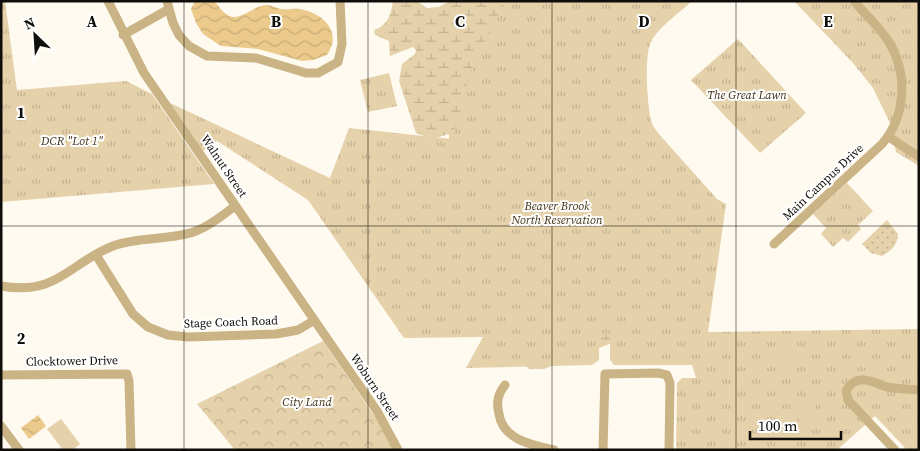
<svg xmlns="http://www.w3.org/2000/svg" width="920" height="451" font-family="'Source Serif 4',serif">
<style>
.grass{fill:url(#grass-dots)}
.forest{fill:url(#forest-crowns)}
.wetland{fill:url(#wetland-marsh)}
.park{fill:url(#park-tufts)}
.pitch{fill:#e5d1aa}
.water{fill:url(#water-waves)}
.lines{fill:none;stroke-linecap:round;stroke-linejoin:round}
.minor{stroke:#cab385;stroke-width:9}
.grid{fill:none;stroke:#100e0a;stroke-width:1;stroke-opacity:0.55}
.labels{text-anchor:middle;stroke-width:4;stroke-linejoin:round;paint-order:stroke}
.park-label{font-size:12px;font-style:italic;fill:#403216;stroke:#fff}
.street-label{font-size:12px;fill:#100e0a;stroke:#fff}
.grid-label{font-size:16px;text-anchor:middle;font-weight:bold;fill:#100e0a;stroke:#fff;stroke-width:4;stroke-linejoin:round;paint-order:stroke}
</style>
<defs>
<pattern id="grass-dots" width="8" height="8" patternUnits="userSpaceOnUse" patternTransform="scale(1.25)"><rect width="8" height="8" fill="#e5d1aa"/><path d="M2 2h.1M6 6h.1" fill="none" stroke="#c3b291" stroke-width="1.8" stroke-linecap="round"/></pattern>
<pattern id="forest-crowns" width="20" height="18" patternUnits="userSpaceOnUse" patternTransform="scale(1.25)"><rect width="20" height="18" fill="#e5d1aa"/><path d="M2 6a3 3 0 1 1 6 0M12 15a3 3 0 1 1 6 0" fill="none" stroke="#c3b291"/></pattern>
<pattern id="wetland-marsh" width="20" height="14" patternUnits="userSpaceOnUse" patternTransform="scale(1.25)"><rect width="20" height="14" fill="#e5d1aa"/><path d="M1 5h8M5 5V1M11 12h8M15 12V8" fill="none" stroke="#c3b291"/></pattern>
<pattern id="park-tufts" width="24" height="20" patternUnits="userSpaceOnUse" patternTransform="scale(1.25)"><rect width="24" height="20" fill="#e5d1aa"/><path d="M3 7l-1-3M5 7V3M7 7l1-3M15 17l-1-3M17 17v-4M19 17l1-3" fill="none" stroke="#c3b291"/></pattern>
<pattern id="water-waves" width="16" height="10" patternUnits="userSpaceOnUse" patternTransform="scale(1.25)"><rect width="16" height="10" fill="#ebca8b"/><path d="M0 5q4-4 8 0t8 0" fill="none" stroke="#c8ac77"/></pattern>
</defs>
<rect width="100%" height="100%" fill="#fffaf0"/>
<path class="grass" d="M 887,220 L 898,234 C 897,246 892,250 882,256 L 871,253 L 862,244 Z"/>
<path class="forest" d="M 323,341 L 377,420 L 394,450 L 235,450 L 197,404 Z"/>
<path class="wetland" d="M 393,1 L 417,1 L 427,8 L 438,7 L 451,1 L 539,1 L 607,290 L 612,343 L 544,369 L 529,369 L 525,365 L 449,143 L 449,134 L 432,139 L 416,133 L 399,81 L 402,64 L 415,54 L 416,50 L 413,47 L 390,56 L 389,41 L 375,35 L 374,30 C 388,25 391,15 393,1 Z"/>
<path class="park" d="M 1,1 L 5,1 L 17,90 L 126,81 L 152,94 L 214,184 L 1,202 Z
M 506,1 L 692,1 C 680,13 659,26 651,42 C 644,55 647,105 651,120 C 652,125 655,129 658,133 L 717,199 L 726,204 L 708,332 L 919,329 L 919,450 L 907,450 L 875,416 L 837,450 L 676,450 L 677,383 L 682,378 L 696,378 L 692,365 L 614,365 L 610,360 L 610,335 L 599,335 L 599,360 L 592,365 L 466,368 L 483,337 L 404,338 L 308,200 L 217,141 L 203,151 L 170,103 L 330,178 L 349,128 L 452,139 L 474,62 Z
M 794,1 L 919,1 L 919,166 L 896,152 L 890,123 L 873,88 L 853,63 Z
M 738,39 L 806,113 L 760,153 L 691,80 Z
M 389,73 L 397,106 L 368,112 L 360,80 Z
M 847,183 L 873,211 L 858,225 L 861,229 L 848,242 L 843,238 L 833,247 L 821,234 L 826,228 L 813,214 Z"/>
<path class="pitch" d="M 767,348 L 792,348 L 792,362 L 768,363 Z
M 808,398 L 817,404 L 805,423 L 795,417 Z
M 61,419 L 80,444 L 72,450 L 63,450 L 47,429 Z"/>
<path class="water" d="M 195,1 L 214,1 C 220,7 225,17 234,17 C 245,17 254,6 266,5 C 272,5 276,8 281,9 C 288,10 294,8 300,9 C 323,13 343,32 327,55 L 313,60 L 302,61 L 258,49 L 221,46 L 203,34 L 196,23 L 191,9 Z
M 38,415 L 46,426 L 29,439 L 21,428 Z"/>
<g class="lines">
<path class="minor" d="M 108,1 L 144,73 L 377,411 L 398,450
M 167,1 L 173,23 L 179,35 L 189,46 L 207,56 L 256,58 L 306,73 L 318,73 L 338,62 L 342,44 L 340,1
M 123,35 L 169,9
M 889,137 L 919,157
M 774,244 L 882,144 C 907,115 908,71 887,39 C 878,26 865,14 854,1
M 96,255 L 133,314 L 148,327 L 168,335 L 188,337 L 276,334 L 298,330 L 313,321
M 1,286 C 58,296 69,263 113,246 C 140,236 170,241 196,231 C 210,226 223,215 235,206
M 1,375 L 127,374 L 129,381 L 131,450
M 505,385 C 498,394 496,402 499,414 C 503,440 532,445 554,450
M 1,426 L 19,450
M 603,450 L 605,374 L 658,373 L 667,375 L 670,383 L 669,450
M 895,450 L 848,400 L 846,391 C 856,372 872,382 887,387 C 897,389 909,389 919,390"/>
</g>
<path class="grid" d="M 184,1 L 184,450M 368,1 L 368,450M 552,1 L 552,450M 736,1 L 736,450M 1,226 L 919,226"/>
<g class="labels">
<g class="park-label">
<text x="747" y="99">The Great Lawn</text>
<text x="72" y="145">DCR "Lot 1"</text>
<text x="557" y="210">Beaver Brook<tspan x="557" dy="14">North Reservation</tspan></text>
<text x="307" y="406">City Land</text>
</g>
<g class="street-label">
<text transform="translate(224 166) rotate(56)" y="4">Walnut Street</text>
<text transform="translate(823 182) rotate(-43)" y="4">Main Campus Drive</text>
<text transform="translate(231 322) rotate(-2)" y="4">Stage Coach Road</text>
<text transform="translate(72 361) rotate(-1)" y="4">Clocktower Drive</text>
<text transform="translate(375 387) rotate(56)" y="4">Woburn Street</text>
</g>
</g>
<g class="grid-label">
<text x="92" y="27">A</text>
<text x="276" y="27">B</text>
<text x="460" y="27">C</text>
<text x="644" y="27">D</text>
<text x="828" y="27">E</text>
<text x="21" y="118">1</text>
<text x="21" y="344">2</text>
</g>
<rect width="920" height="451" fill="none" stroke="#100e0a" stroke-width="5"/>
<g transform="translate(35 35) rotate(335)" stroke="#ffffff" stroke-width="4" paint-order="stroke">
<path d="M0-4L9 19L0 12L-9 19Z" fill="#100e0a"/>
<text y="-8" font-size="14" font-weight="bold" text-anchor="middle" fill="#100e0a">N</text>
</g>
<path d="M750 431v8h91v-8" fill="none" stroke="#100e0a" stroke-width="2.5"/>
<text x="758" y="431" font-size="15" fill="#100e0a" stroke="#ffffff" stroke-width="4" paint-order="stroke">100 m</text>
</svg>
